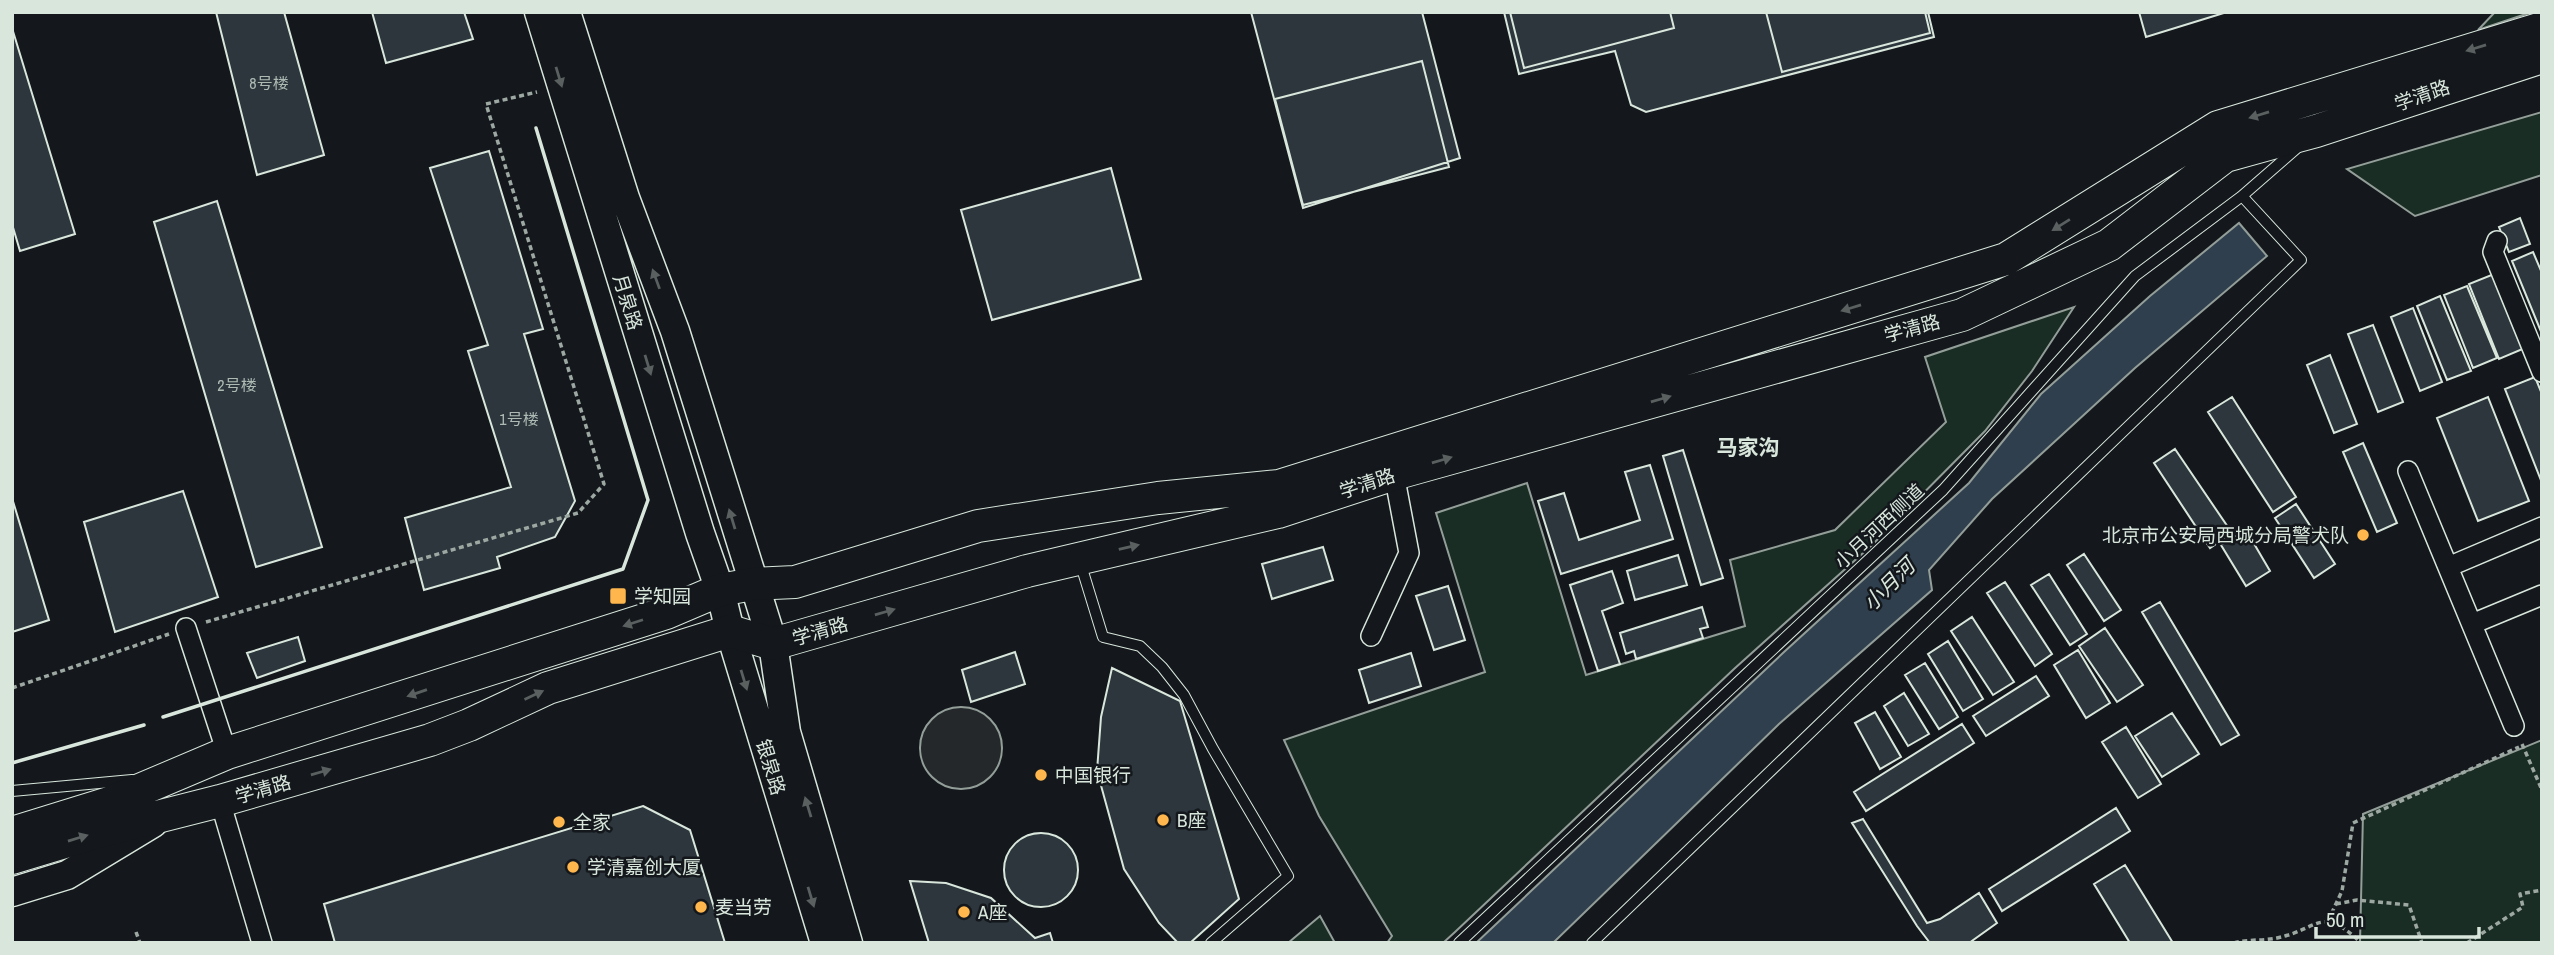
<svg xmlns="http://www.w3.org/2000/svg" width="2554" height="955" font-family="'Archivo Narrow','Noto Sans SC',sans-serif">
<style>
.green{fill:#1a2d24;stroke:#939e99;stroke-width:2}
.parking{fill:#24282b;stroke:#939e99;stroke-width:2}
.water{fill:#2f3f4d;stroke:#939e99;stroke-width:2}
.building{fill:#2c363c;stroke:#d8e6dc;stroke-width:2}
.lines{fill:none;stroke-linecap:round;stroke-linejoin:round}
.lane-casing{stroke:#d8e6dc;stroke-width:12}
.street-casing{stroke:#d8e6dc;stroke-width:22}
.secondary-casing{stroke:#d8e6dc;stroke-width:31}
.primary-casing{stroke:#d8e6dc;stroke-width:34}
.path{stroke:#9da8a2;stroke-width:3.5;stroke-dasharray:5 3.5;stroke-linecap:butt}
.lane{stroke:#14181c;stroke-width:10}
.street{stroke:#14181c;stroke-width:19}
.secondary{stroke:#14181c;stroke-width:28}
.primary{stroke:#14181c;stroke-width:32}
.wall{stroke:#d8e6dc;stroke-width:3.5}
.oneway{fill:#59605f}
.poi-dot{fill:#ffb74d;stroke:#14181c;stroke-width:2.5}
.labels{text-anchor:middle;stroke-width:5;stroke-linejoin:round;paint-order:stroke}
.number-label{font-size:16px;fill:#adbab4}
.street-label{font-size:19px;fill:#d8e6dc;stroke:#14181c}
.poi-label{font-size:19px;fill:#d8e6dc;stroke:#14181c;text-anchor:start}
.neighbourhood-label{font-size:21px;font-weight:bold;fill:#d8e6dc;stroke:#14181c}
.water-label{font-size:21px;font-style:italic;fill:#d8e6dc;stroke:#14181c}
</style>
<rect width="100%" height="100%" fill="#14181c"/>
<path class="green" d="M 2495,12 L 2532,12 L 2478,30 Z
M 2542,112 L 2542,175 L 2415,216 L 2347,169 Z
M 2074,307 L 2032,371 L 1985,431 L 1872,545 L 1734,669 L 1455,932 L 1443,943 L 1387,943 L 1392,936 L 1319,816 L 1284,740 L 1485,672 L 1436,513 L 1527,483 L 1586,675 L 1745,626 L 1730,560 L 1835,530 L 1946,422 L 1925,357 Z
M 2542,740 L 2542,943 L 2360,943 L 2363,814 Z
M 1320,916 L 1335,943 L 1288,943 Z"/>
<path class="parking" d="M920 748a41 41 0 1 1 82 0a41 41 0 1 1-82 0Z"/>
<path class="water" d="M 2239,223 L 2267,256 L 2135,368 L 1992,499 L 1929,570 L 1932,590 L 1779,724 L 1553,943 L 1476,943 L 1784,652 L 1969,483 L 2041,394 L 2150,296 Z"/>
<path class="building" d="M 216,12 L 284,12 L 324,155 L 257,175 Z
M 372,12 L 464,12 L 473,39 L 386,63 Z
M 1251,12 L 1422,12 L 1460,158 L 1303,208 Z
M 1504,12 L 1928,12 L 1934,37 L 1646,112 L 1631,105 L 1615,51 L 1519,74 Z
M 1510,12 L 1670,12 L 1674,28 L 1524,68 Z
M 1766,12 L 1925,12 L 1930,33 L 1782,72 Z
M 2139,12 L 2227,12 L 2146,37 Z
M 12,28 L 75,234 L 20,251 L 12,224 Z
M 1422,61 L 1449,167 L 1303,205 L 1275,99 Z
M 489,151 L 543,329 L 524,334 L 575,501 L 555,537 L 497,557 L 500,568 L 424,590 L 405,518 L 511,487 L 468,351 L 488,345 L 430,168 Z
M 1111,168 L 1141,279 L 992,320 L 961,210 Z
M 217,201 L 322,547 L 256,567 L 154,222 Z
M 2520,218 L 2530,244 L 2509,252 L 2499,227 Z
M 2533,252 L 2542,273 L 2542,334 L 2512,261 Z
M 2494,274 L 2525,348 L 2499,359 L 2469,284 Z
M 2467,286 L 2497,358 L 2473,368 L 2444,295 Z
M 2440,296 L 2471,371 L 2447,380 L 2417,306 Z
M 2413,308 L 2442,382 L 2420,391 L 2391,317 Z
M 2373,325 L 2403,402 L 2378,412 L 2348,334 Z
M 2330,355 L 2357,424 L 2334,433 L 2307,365 Z
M 2535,377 L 2542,394 L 2542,483 L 2505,389 Z
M 2232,397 L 2296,497 L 2273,512 L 2208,412 Z
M 2488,397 L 2529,501 L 2478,521 L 2437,418 Z
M 2363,443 L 2397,523 L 2377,532 L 2343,452 Z
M 2175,449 L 2232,533 L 2210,548 L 2154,463 Z
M 1683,450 L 1723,578 L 1701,585 L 1663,456 Z
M 1650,465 L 1673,539 L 1561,574 L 1538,501 L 1564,493 L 1579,540 L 1640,520 L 1625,472 Z
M 183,491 L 218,597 L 115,632 L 84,522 Z
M 12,498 L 49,620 L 12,632 Z
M 2296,504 L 2335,564 L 2314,578 L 2275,518 Z
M 2246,530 L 2270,571 L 2246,586 L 2221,545 Z
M 1323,547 L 1333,580 L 1272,599 L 1262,564 Z
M 2084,554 L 2121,610 L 2104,621 L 2067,565 Z
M 1678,555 L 1687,585 L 1635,600 L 1627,571 Z
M 1612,571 L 1623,603 L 1602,611 L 1620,664 L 1598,671 L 1570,585 Z
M 2049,574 L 2087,634 L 2070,645 L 2031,585 Z
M 2005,582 L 2052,654 L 2035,666 L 1987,593 Z
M 1448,586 L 1465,640 L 1434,650 L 1416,596 Z
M 2160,602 L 2239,735 L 2221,745 L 2142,612 Z
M 1702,607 L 1708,627 L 1700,629 L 1703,638 L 1636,659 L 1634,651 L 1626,654 L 1620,633 Z
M 1972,617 L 2014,682 L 1993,695 L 1951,631 Z
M 2105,628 L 2143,685 L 2117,702 L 2079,646 Z
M 298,637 L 305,661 L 257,678 L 247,653 Z
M 1948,641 L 1983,699 L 1963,711 L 1928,654 Z
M 2078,650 L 2110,703 L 2086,718 L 2054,665 Z
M 1015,652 L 1025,684 L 971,702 L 962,670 Z
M 1411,653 L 1421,686 L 1369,703 L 1359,670 Z
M 1925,663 L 1958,717 L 1939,729 L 1905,675 Z
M 1112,668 L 1180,701 L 1239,899 L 1190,943 L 1178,943 L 1159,923 L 1124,869 L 1097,771 L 1101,717 Z
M 2036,676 L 2049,696 L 1986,736 L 1973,716 Z
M 1904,693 L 1929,734 L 1908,746 L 1884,706 Z
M 1875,712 L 1901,757 L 1880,769 L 1855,723 Z
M 2172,713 L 2199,754 L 2162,777 L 2135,736 Z
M 1962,724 L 1974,743 L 1866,811 L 1854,792 Z
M 2126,727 L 2161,784 L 2138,798 L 2102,742 Z
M 643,806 L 690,830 L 725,943 L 335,943 L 324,904 Z
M 2116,808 L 2130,831 L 2002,911 L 1989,889 Z
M 1863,819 L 1927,923 L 1940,919 L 1979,893 L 1997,923 L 1969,943 L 1930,943 L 1917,926 L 1852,823 Z
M1004 870a37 37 0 1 1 74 0a37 37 0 1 1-74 0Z
M 2125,865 L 2173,943 L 2130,943 L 2094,884 Z
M 910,881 L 946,883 L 991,898 L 1035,938 L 1050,933 L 1053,943 L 929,943 Z"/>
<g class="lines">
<g class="lane-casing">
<path id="lane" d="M 1080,562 L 1103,637 L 1140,646 L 1162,667 L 1184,695 L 1213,749 L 1288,876 L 1211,943
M 12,791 L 132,780
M 1459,943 L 1943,490 L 2135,276 L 2242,196 L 2297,148
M 1592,943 L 2301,260 L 2242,196"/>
</g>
<g class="street-casing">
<path id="street" d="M 2497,241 L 2493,252 L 2542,372
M 2408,471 L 2514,726
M 2448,567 L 2542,527
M 2472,624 L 2542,595
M 186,628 L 227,753
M 1371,636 L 1409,553 L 1394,474
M 220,801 L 262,943"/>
</g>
<g class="secondary-casing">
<path id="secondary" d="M 539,12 L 700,533 L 720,590 L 730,631 L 825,943
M 566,12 L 625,198 L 675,331 L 773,644 L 786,732 L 848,943
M 12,892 L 67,875 L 153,823"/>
</g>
<g class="primary-casing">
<path id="primary" d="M 12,833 L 109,803 L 227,753 L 666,613 L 720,590 L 753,584 L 795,582 L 978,526 L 1158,498 L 1279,486 L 2006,259 L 2218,127 L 2542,28
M 12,858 L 98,832 L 220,801 L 430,740 L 469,725 L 548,688 L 730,631 L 773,644 L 1027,571 L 1278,512 L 1394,474 L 1962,315 L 2109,245 L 2225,156 L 2316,131 L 2542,57"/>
</g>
<path class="path" d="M 206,622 L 578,513 L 604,484 L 486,104 L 537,92
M 12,688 L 169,634
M 2522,744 L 2542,790
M 2336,904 L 2357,900 L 2409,905 L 2422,943
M 2328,921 L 2342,891 L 2353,823 L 2519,747
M 136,932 L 140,943
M 2234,943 C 2248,939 2263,941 2277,938 C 2320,929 2321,904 2361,943
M 2467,943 L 2523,907 L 2520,894 L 2542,890"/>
<use href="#lane" class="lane"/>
<use href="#street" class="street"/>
<use href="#secondary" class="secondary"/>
<use href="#primary" class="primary"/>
<path class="wall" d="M 163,717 L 623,569 L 648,500 L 536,128
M 12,763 L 144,725"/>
</g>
<defs><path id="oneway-solid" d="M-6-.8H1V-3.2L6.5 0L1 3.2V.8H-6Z" transform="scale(1.75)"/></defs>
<g class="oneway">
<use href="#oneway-solid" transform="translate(2476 48) rotate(163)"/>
<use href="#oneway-solid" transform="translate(559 77) rotate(73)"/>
<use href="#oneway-solid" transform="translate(2259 115) rotate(163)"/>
<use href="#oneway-solid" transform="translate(2061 225) rotate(148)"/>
<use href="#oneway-solid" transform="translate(656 279) rotate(-110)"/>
<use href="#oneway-solid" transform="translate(1851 308) rotate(163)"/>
<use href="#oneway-solid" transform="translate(648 365) rotate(73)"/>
<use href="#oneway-solid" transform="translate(1661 399) rotate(-16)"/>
<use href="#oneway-solid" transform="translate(1442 460) rotate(-16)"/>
<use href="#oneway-solid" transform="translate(732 519) rotate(-107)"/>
<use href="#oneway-solid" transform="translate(1129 547) rotate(-13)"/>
<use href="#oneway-solid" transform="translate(885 612) rotate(-16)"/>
<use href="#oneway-solid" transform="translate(633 623) rotate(162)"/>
<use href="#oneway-solid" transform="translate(744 680) rotate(73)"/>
<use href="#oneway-solid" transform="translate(417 693) rotate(161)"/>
<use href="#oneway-solid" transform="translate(534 695) rotate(-25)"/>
<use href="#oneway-solid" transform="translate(321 772) rotate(-16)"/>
<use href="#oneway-solid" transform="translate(808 807) rotate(-107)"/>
<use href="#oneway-solid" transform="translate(78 838) rotate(-17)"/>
<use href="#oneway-solid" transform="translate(811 897) rotate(73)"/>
</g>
<g class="poi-dot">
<circle cx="2363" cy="535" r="7"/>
<rect x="609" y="587" width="18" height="18" rx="3.5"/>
<circle cx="1041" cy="775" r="7"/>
<circle cx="1163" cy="820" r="7"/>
<circle cx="559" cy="822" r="7"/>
<circle cx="573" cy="867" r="7"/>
<circle cx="701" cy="907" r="7"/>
<circle cx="964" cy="912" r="7"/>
</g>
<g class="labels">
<g class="number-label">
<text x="269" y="89">8号楼</text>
<text x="237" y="391">2号楼</text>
<text x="519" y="425">1号楼</text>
</g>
<g class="street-label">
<text transform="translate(2422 95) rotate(-19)" y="7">学清路</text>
<text transform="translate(628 302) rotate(73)" y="7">月泉路</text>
<text transform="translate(1912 328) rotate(-15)" y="7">学清路</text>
<text transform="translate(1367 483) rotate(-18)" y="7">学清路</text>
<text transform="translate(1879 526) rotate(-43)" y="7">小月河西侧道</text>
<text transform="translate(820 631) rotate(-16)" y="7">学清路</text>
<text transform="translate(771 767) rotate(73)" y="7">银泉路</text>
<text transform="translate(263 789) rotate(-16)" y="7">学清路</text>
</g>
<g class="poi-label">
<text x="2349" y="542" text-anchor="end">北京市公安局西城分局警犬队</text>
<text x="634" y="603">学知园</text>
<text x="1055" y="782">中国银行</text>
<text x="1177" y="827">B座</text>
<text x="573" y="829">全家</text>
<text x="587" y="874">学清嘉创大厦</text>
<text x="715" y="914">麦当劳</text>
<text x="978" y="919">A座</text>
</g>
<g class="neighbourhood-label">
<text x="1748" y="455">马家沟</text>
</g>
<g class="water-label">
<text transform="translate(1889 585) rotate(-45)" y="7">小月河</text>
</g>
</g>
<rect width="2554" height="955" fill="none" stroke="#d8e6dc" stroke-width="28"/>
<path d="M2316 927v10h163v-10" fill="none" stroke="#d8e6dc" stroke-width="3.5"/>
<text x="2326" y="927" font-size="21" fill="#d8e6dc" stroke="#14181c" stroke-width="5" paint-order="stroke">50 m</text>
</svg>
